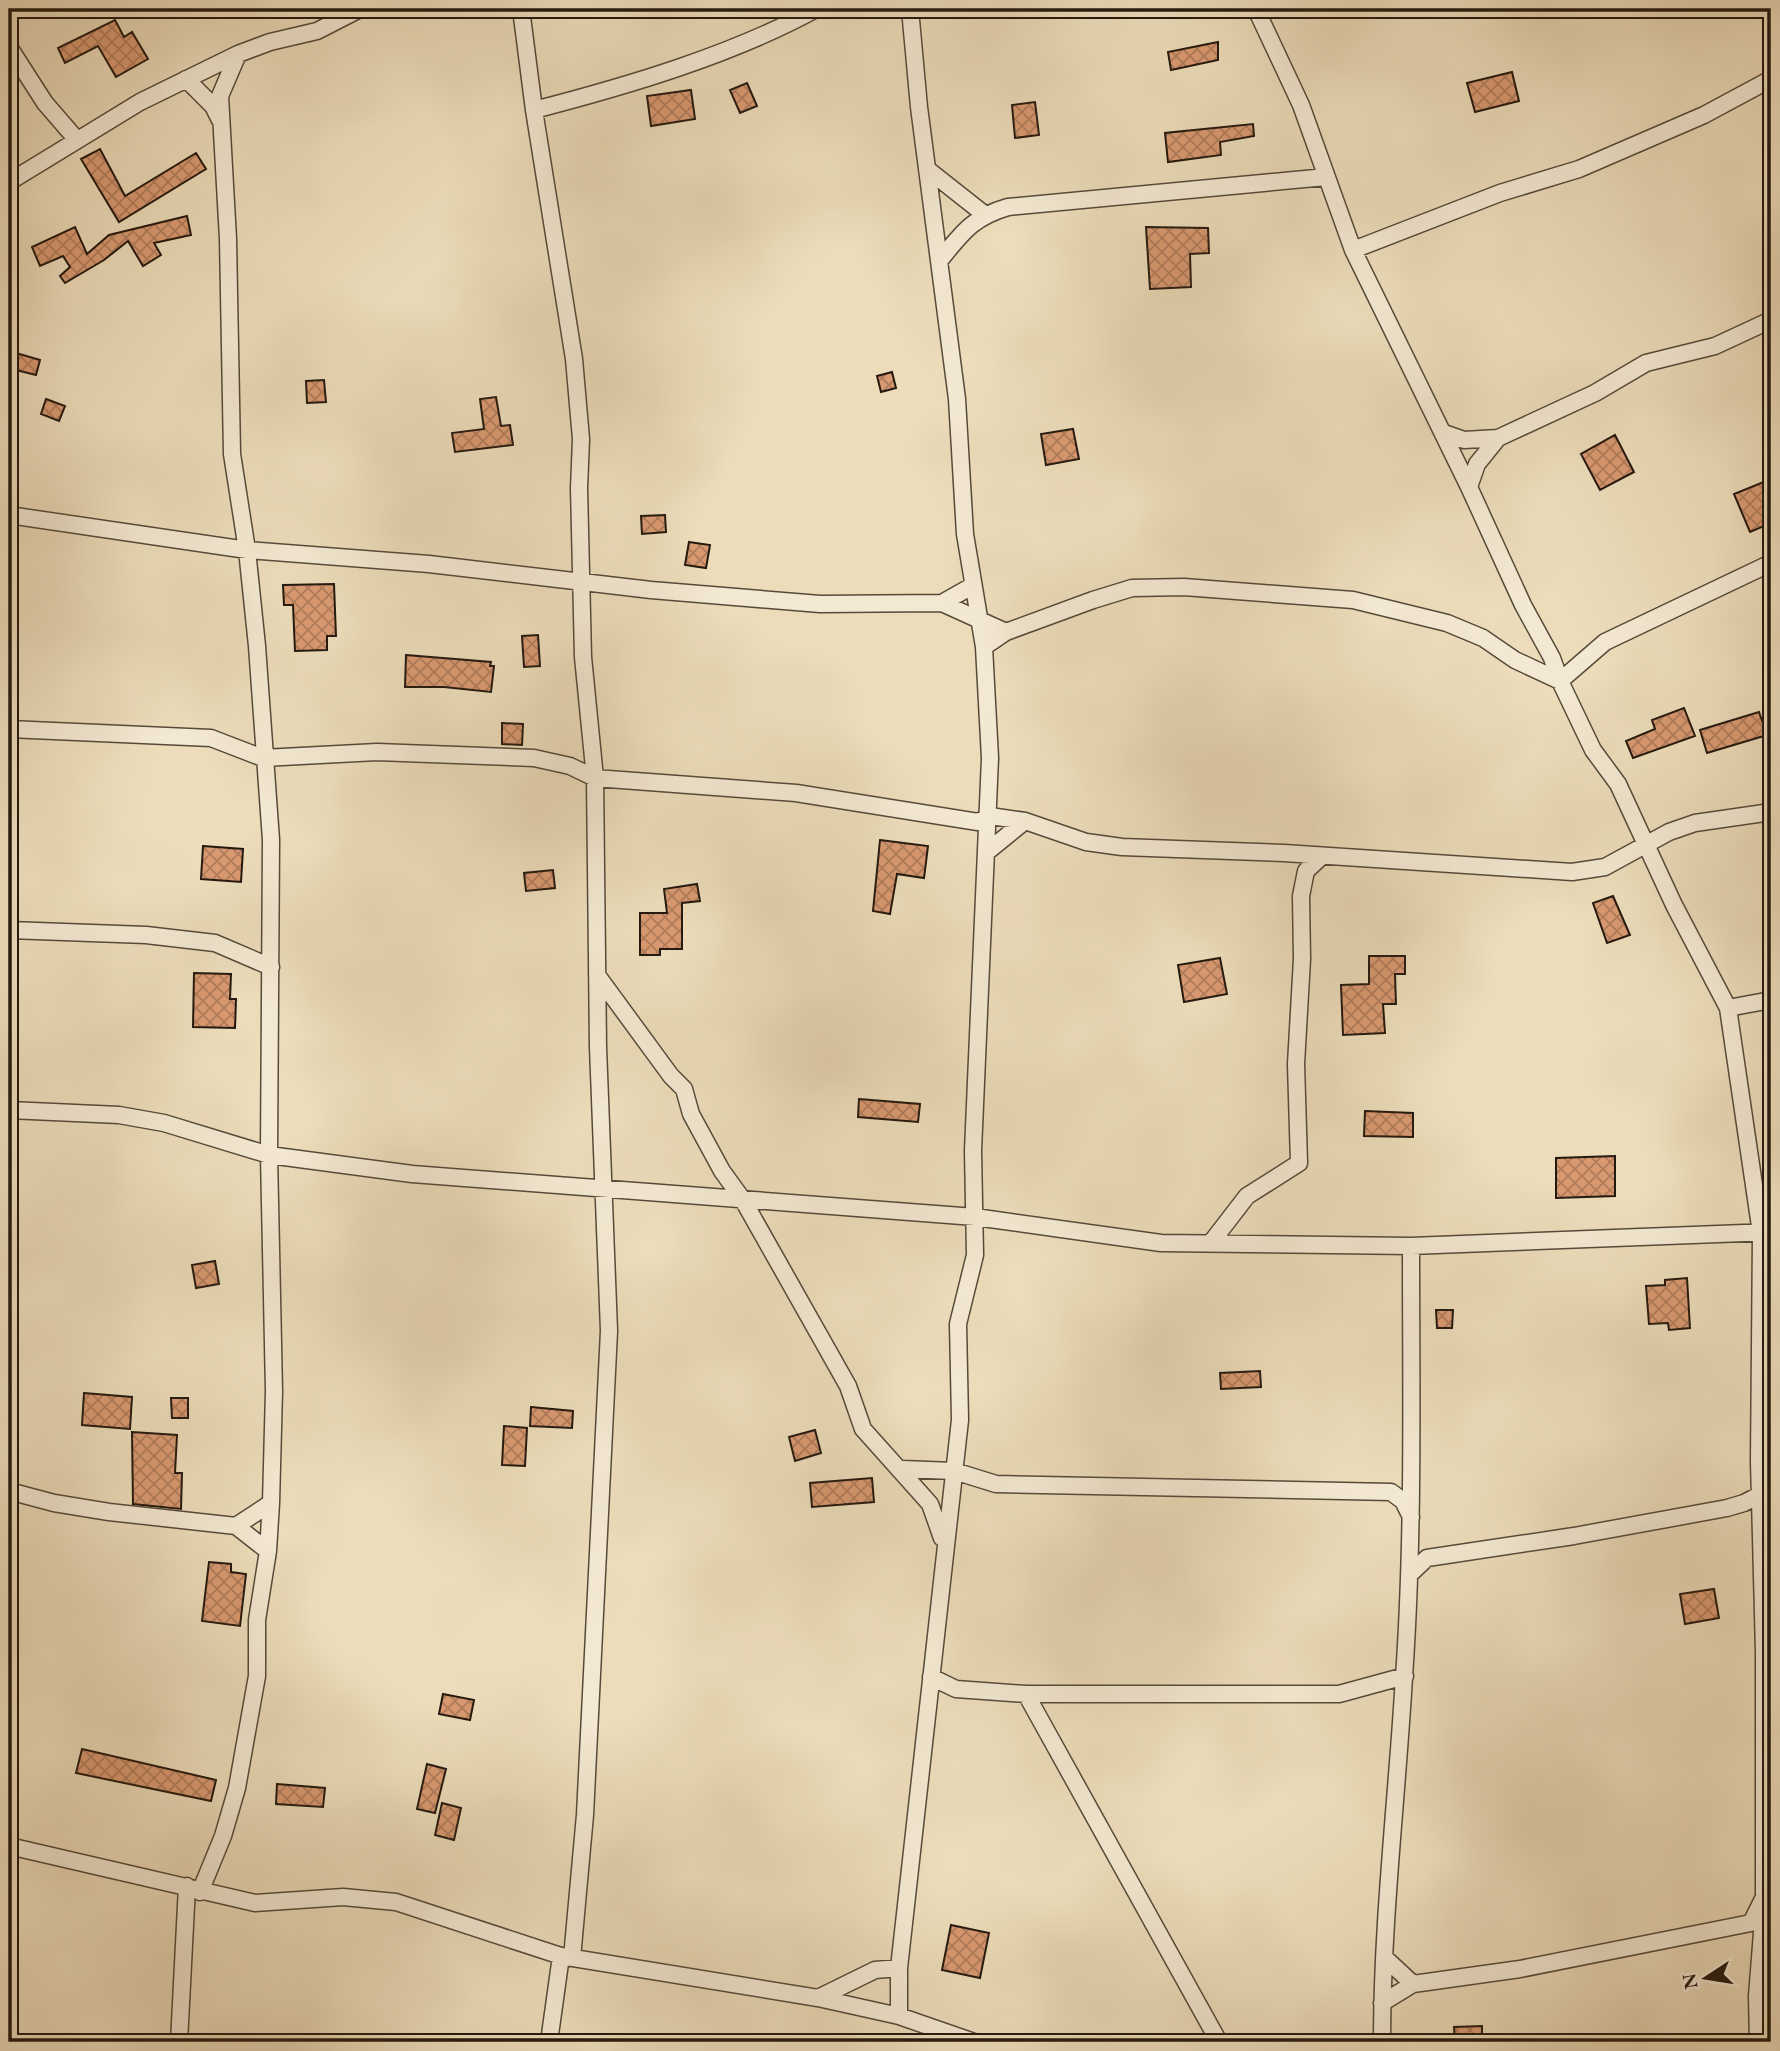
<svg xmlns="http://www.w3.org/2000/svg" width="1780" height="2051" font-family="'EB Garamond',serif">
<style>
.building{fill:url(#building-cross-hatch);stroke:#24190f;stroke-width:2}
.lines{fill:none;stroke-linecap:round;stroke-linejoin:round}
.minor-casing{stroke:#564a3a;stroke-width:19}
.minor{stroke:#f3e8d2;stroke-width:16}
</style>
<defs>
<pattern id="building-cross-hatch" width="8" height="8" patternUnits="userSpaceOnUse" patternTransform="scale(1.75)"><rect width="8" height="8" fill="#d99971"/><path d="M0 0l8 8M0 8l8-8" fill="none" stroke="#b07c5b"/></pattern>
</defs>
<rect width="100%" height="100%" fill="#ecdcba"/>
<filter id="stains"><feTurbulence type="fractalNoise" baseFrequency=".00286" numOctaves="4"/><feColorMatrix values="0 0 0 0 .2 0 0 0 0 .09 0 0 0 0 .02 0 0 0 .5 -.17"/></filter>
<radialGradient id="worn" r=".72"><stop offset=".6" stop-color="#630" stop-opacity="0"/><stop offset="1" stop-color="#630" stop-opacity=".3"/></radialGradient>
<path class="building" d="M 115,20 L 124,37 L 132,32 L 148,59 L 116,77 L 98,46 L 65,63 L 58,48 Z
M 1218,42 L 1218,60 L 1171,70 L 1168,52 Z
M 1512,72 L 1519,101 L 1475,112 L 1467,83 Z
M 747,83 L 757,106 L 740,113 L 730,90 Z
M 691,90 L 695,119 L 651,126 L 647,96 Z
M 1035,102 L 1039,135 L 1015,138 L 1012,105 Z
M 1253,124 L 1254,136 L 1220,142 L 1221,155 L 1168,162 L 1165,133 Z
M 100,149 L 125,196 L 196,153 L 206,169 L 119,222 L 81,159 Z
M 187,216 L 191,235 L 154,243 L 161,255 L 143,266 L 128,241 L 104,260 L 65,283 L 60,276 L 70,267 L 63,256 L 40,266 L 32,247 L 75,227 L 87,254 L 109,235 Z
M 1146,227 L 1208,228 L 1209,253 L 1190,254 L 1191,287 L 1150,289 Z
M 16,353 L 40,360 L 36,375 L 12,369 Z
M 892,372 L 896,388 L 881,392 L 877,376 Z
M 324,380 L 326,402 L 307,403 L 306,381 Z
M 496,397 L 501,426 L 510,425 L 513,445 L 455,452 L 452,433 L 484,429 L 480,399 Z
M 46,399 L 65,406 L 59,421 L 41,414 Z
M 1073,429 L 1079,459 L 1046,465 L 1041,434 Z
M 1615,435 L 1634,472 L 1600,490 L 1581,454 Z
M 1771,479 L 1771,523 L 1750,532 L 1734,494 Z
M 665,515 L 666,532 L 642,534 L 641,516 Z
M 689,542 L 710,545 L 706,568 L 685,565 Z
M 334,584 L 336,636 L 327,636 L 327,650 L 295,651 L 293,605 L 284,605 L 283,585 Z
M 538,635 L 540,666 L 524,667 L 522,636 Z
M 406,655 L 491,662 L 490,666 L 494,666 L 491,692 L 444,687 L 405,687 Z
M 1684,708 L 1695,736 L 1633,758 L 1626,741 L 1655,729 L 1652,720 Z
M 1759,712 L 1767,735 L 1707,753 L 1700,730 Z
M 502,723 L 523,724 L 522,745 L 502,744 Z
M 880,840 L 928,846 L 924,878 L 897,874 L 890,914 L 873,911 Z
M 203,846 L 243,849 L 241,882 L 201,879 Z
M 553,870 L 555,888 L 526,891 L 524,873 Z
M 697,884 L 700,901 L 682,903 L 682,949 L 660,949 L 660,955 L 640,955 L 640,913 L 667,913 L 664,889 Z
M 1613,896 L 1630,935 L 1607,943 L 1593,903 Z
M 1369,956 L 1405,956 L 1405,974 L 1395,974 L 1396,1004 L 1383,1004 L 1385,1033 L 1343,1035 L 1341,985 L 1369,984 Z
M 1220,958 L 1227,994 L 1184,1002 L 1178,965 Z
M 194,973 L 231,974 L 230,999 L 236,999 L 235,1028 L 193,1027 Z
M 859,1099 L 920,1104 L 918,1122 L 858,1117 Z
M 1365,1111 L 1413,1113 L 1413,1137 L 1364,1136 Z
M 1615,1156 L 1615,1196 L 1556,1198 L 1556,1158 Z
M 215,1261 L 219,1284 L 196,1288 L 192,1265 Z
M 1687,1278 L 1690,1328 L 1669,1330 L 1668,1323 L 1649,1324 L 1646,1286 L 1665,1285 L 1665,1280 Z
M 1436,1310 L 1453,1310 L 1452,1328 L 1437,1328 Z
M 1260,1371 L 1261,1387 L 1221,1389 L 1220,1373 Z
M 84,1393 L 132,1397 L 130,1429 L 82,1425 Z
M 171,1398 L 188,1398 L 188,1418 L 172,1418 Z
M 531,1407 L 573,1411 L 572,1428 L 530,1426 Z
M 504,1426 L 527,1428 L 525,1466 L 502,1465 Z
M 815,1430 L 821,1453 L 795,1461 L 789,1437 Z
M 132,1432 L 177,1435 L 175,1473 L 182,1473 L 181,1509 L 133,1504 Z
M 872,1478 L 874,1502 L 812,1507 L 810,1483 Z
M 209,1562 L 231,1564 L 231,1572 L 246,1574 L 240,1626 L 202,1621 Z
M 1714,1589 L 1719,1618 L 1685,1624 L 1680,1594 Z
M 443,1694 L 474,1700 L 470,1720 L 439,1714 Z
M 82,1749 L 216,1780 L 211,1801 L 76,1773 Z
M 427,1764 L 446,1769 L 435,1813 L 417,1809 Z
M 277,1784 L 325,1788 L 323,1807 L 276,1804 Z
M 442,1803 L 461,1808 L 454,1840 L 435,1835 Z
M 951,1925 L 989,1933 L 980,1978 L 942,1970 Z
M 1482,2026 L 1482,2042 L 1455,2042 L 1454,2027 Z"/>
<g class="lines">
<g class="minor-casing">
<path id="minor" d="M 521,9 L 534,110 L 574,359 L 581,439 L 579,488 L 583,657 L 595,778 L 598,1047 L 609,1331 L 585,1815 L 572,1958
M 1256,9 L 1301,105 L 1353,250 L 1469,487 L 1523,605 L 1552,658 L 1560,681 L 1593,750 L 1618,784 L 1674,905 L 1728,1008 L 1761,1233 L 1759,1461 L 1764,1652 L 1764,1897 L 1751,1923
M 9,47 L 45,103 L 77,140
M 186,79 L 213,106 L 220,120
M 534,110 C 627,86 732,55 816,9
M 927,169 L 984,214
M 9,182 L 140,102 L 238,54 L 270,42 L 317,31 L 360,9
M 1353,250 L 1500,193 L 1579,169 L 1704,115 L 1771,79
M 940,260 C 962,233 973,217 1008,207 L 1326,177
M 1444,433 L 1464,440 L 1498,438 L 1595,393 L 1646,363 L 1715,346 L 1771,320
M 1469,487 L 1477,464 L 1498,438
M 9,515 L 247,550 L 429,564 L 651,590 L 820,604 L 942,603 L 1006,632
M 942,603 L 972,586
M 984,647 L 1006,632 L 1093,600 L 1132,588 L 1184,587 L 1353,600 L 1447,623 L 1483,638 L 1515,660 L 1560,681 L 1605,642 L 1771,563
M 9,729 L 211,738 L 263,758 L 377,752 L 534,758 L 570,766 L 595,778 L 796,793 L 978,822 L 990,816 L 1025,821 L 1086,842 L 1122,847 L 1284,853 L 1572,872 L 1605,867 L 1669,832 L 1695,823 L 1771,812
M 988,851 L 1025,821
M 9,930 L 146,935 L 215,943 L 271,967
M 597,975 L 671,1076 L 684,1089 L 691,1114 L 722,1171 L 743,1200 L 848,1386 L 863,1429 L 930,1504 L 942,1538
M 1728,1008 L 1771,1000
M 9,1110 L 119,1115 L 164,1123 L 269,1155 L 412,1174 L 975,1217 L 1161,1243 L 1411,1246 L 1770,1232
M 1210,1244 L 1247,1196 L 1299,1163 L 1296,1064 L 1302,959 L 1301,896 L 1306,871 L 1321,857
M 902,1469 L 954,1471 L 996,1484 L 1391,1492 L 1403,1501 L 1411,1517
M 9,1491 L 54,1503 L 109,1512 L 236,1526 L 268,1551
M 236,1526 L 271,1503
M 1409,1575 L 1427,1558 L 1574,1536 L 1727,1508 L 1744,1503 L 1771,1489
M 931,1677 L 956,1689 L 1026,1694 L 1339,1694 L 1405,1676
M 1026,1694 L 1219,2042
M 9,1846 L 255,1903 L 343,1897 L 396,1902 L 561,1956 L 818,1998 L 899,2016 L 974,2042
M 200,1892 L 223,1836 L 237,1788 L 257,1676 L 257,1620 L 268,1551 L 271,1503 L 274,1391 L 269,1155 L 271,840 L 257,646 L 247,550 L 232,454 L 228,239 L 220,96 L 238,54
M 1384,1957 L 1413,1984
M 818,1998 L 875,1970 L 899,1968
M 1382,2003 L 1413,1984 L 1520,1969 L 1771,1919
M 899,2016 L 899,1968 L 960,1420 L 958,1324 L 975,1255 L 973,1151 L 990,758 L 984,647 L 965,534 L 957,399 L 919,107 L 910,9
M 179,2042 L 187,1886
M 549,2042 L 561,1956
M 1382,2042 C 1382,1920 1397,1798 1404,1677 C 1414,1533 1411,1390 1411,1246
M 1758,2042 L 1757,1996 L 1763,1920"/>
</g>
<use href="#minor" class="minor"/>
</g>
<rect width="1780" height="2051" fill="none" stroke="#ecdcba" stroke-width="35"/>
<rect x="10" y="10" width="1759" height="2030" fill="none" stroke="#24190f" stroke-width="3.5"/>
<rect x="18" y="18" width="1745" height="2016" fill="none" stroke="#24190f" stroke-width="2"/>
<g transform="translate(1706 1978) rotate(258)" stroke="#f3e8d2" stroke-width="5" paint-order="stroke">
<path d="M0-5L12 26L0 18L-12 26Z" fill="#24190f"/>
<text y="-10" font-size="19" font-weight="bold" text-anchor="middle" fill="#24190f">N</text>
</g>
<rect width="100%" height="100%" filter="url(#stains)"/>
<rect width="100%" height="100%" fill="url(#worn)"/>
</svg>
